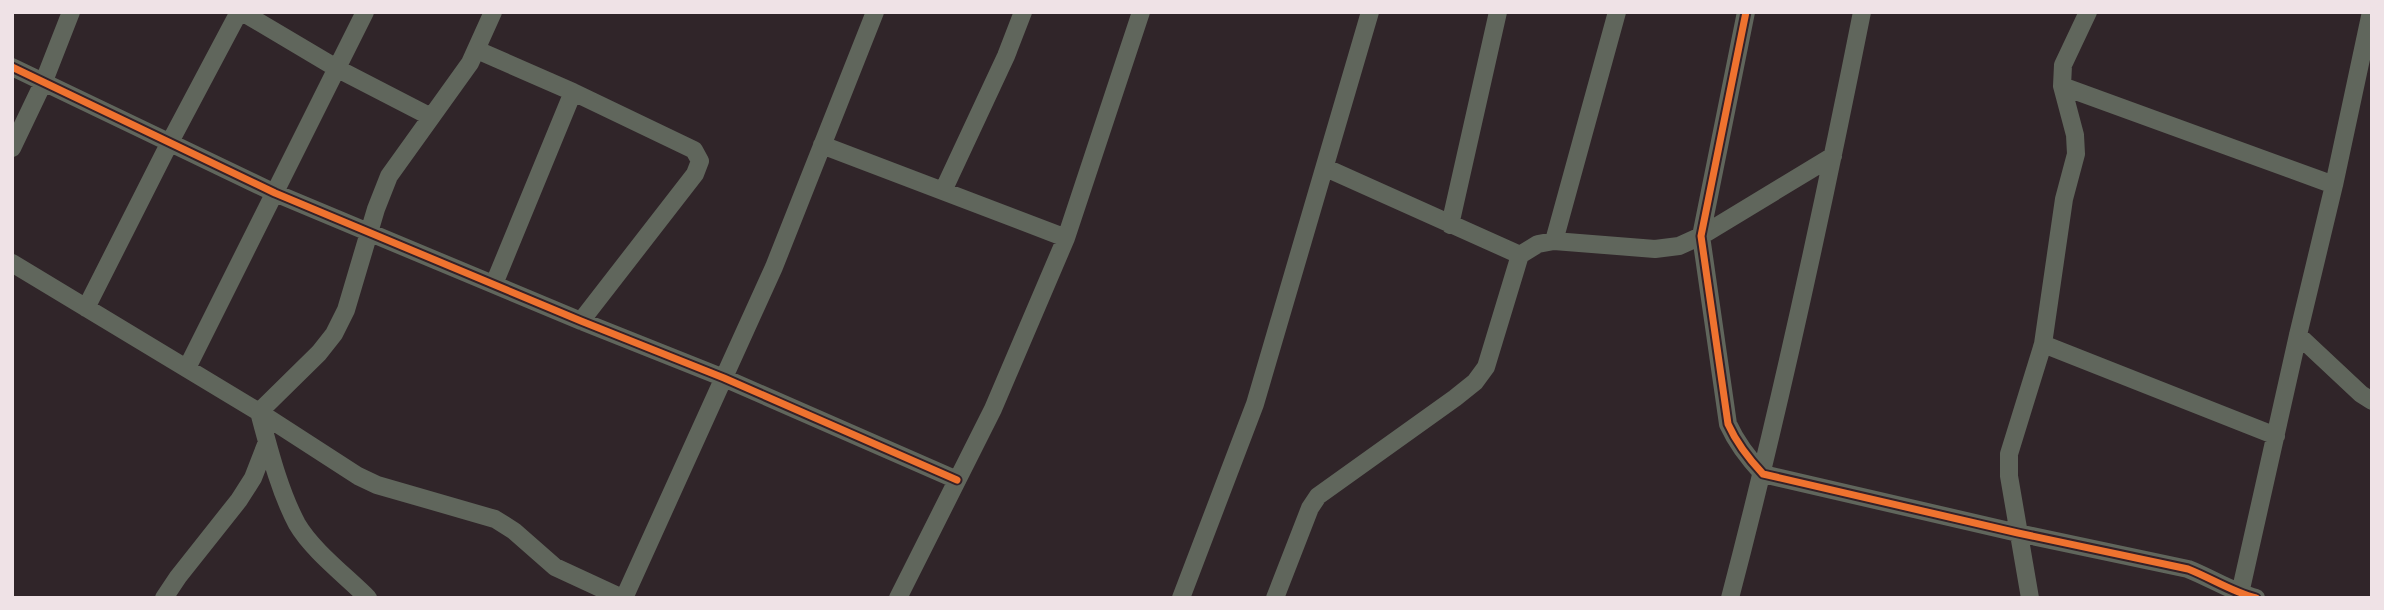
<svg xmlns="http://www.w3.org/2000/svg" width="2384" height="610" font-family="Mulish,sans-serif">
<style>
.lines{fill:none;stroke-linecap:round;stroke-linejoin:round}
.street{stroke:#60665c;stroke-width:18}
.cycleway-casing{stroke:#342128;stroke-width:11}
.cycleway{stroke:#ef722f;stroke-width:7}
</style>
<rect width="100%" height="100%" fill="#302529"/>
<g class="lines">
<path class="street" d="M 242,12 L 338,69 L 431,117
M 493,12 L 470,63 L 389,176 L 376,209 L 346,310 L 334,334 L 319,353 L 259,412 L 358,476 L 377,485 L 495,519 L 514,531 L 555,567 L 622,598
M 1746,12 L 1701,236 L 1728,424 C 1737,444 1748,458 1763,474 L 2018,533 L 2188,569 C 2211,578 2232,592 2256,598
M 477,50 L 573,92 L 694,150 L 700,161 L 695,174 L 581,321
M 12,67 L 275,193 L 581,321 L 724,378 L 957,480
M 2062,86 L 2334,185
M 822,145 L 1066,238
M 12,148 L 44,81 L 71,12
M 1326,168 L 1520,255
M 943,191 L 1006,56 L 1023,12
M 1450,225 L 1498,12
M 1554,241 L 1617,12
M 12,263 L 259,412 C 269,449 279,490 297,524 C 312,550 346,576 368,598
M 494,284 L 573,92
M 86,308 L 170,142 L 239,12
M 2298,335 L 2361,394 L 2372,401
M 2043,344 L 2276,436
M 187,368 L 365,12
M 164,598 L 178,577 L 239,500 L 253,478 L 267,442
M 624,598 L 774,267 L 875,12
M 898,598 L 993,409 L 1066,238 L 1141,12
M 1181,598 L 1255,404 L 1370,12
M 1275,598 L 1310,508 L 1318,496 L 1455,398 L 1475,382 L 1486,367 L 1520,255 L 1538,244 L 1554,241 L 1655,249 L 1679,246 L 1701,236 L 1833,156
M 1730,598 C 1781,404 1823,208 1862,12
M 2030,598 L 2009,476 L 2009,454 L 2043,344 L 2064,199 L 2076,154 L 2075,135 L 2062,86 L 2063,65 L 2088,12
M 2239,598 L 2298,335 L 2334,185 L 2371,12"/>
<g class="cycleway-casing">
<path id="cycleway" d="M 1746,12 L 1701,236 L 1728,424 C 1737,444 1748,458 1763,474 L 2018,533 L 2188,569 C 2211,578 2232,592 2256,598
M 12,67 L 275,193 L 581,321 L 724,378 L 957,480"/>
</g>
<use href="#cycleway" class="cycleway"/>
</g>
<rect width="2384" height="610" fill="none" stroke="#efe2e6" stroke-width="28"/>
</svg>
